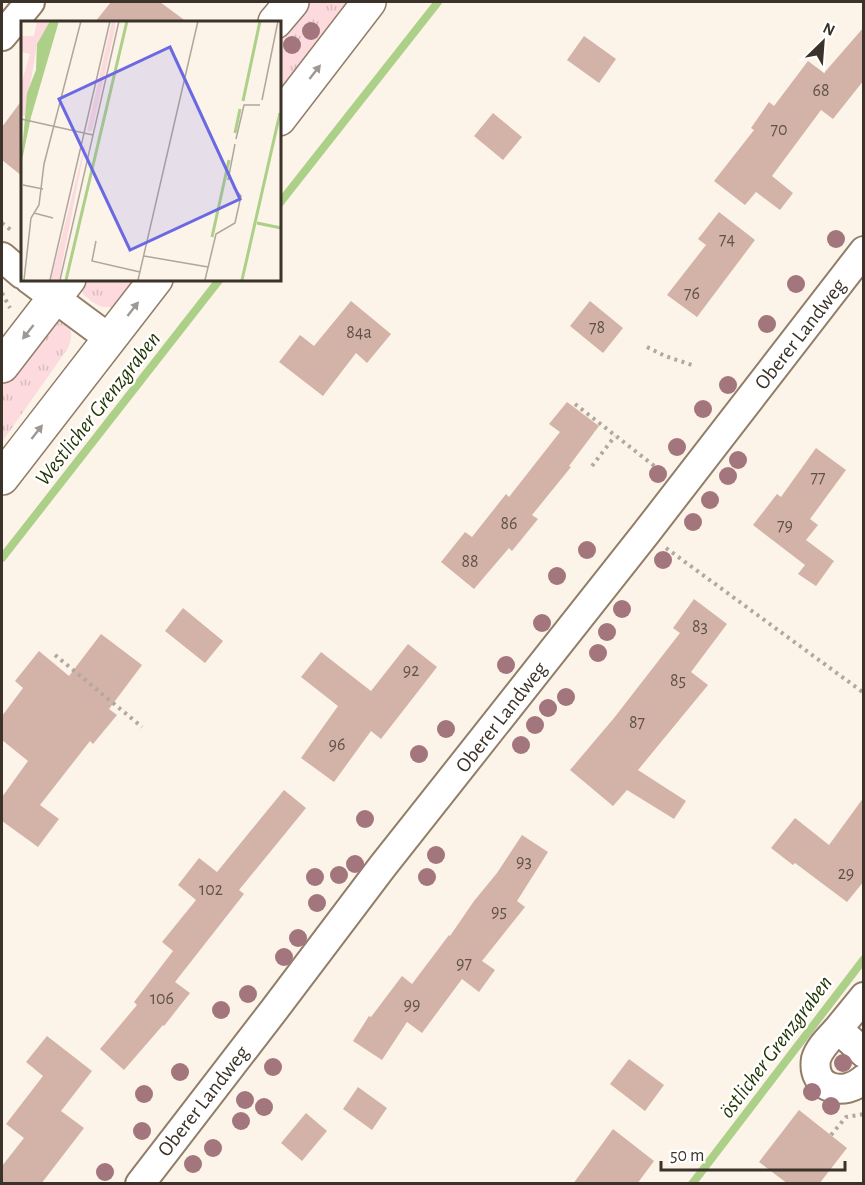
<svg xmlns="http://www.w3.org/2000/svg" width="865" height="1185" font-family="'Alegreya Sans',sans-serif">
<style>
.grass{fill:url(#grass-tufts)}
.lines{fill:none;stroke-linecap:round;stroke-linejoin:round}
.stream{stroke:#acd087;stroke-width:8}
.building{fill:#d3b3a8}
.minor-casing{stroke:#927e68;stroke-width:32}
.secondary-casing{stroke:#927e68;stroke-width:36}
.path{stroke:#b1a89f;stroke-width:4;stroke-dasharray:3 4.5;stroke-linecap:butt}
.minor{stroke:#fff;stroke-width:28}
.secondary{stroke:#fff;stroke-width:33}
.tree{fill:#a3767d}
.oneway{fill:#9d9894}
.labels{text-anchor:middle;stroke-width:5;stroke-linejoin:round;paint-order:stroke}
.number-label{font-size:18px;fill:#615249}
.street-label{font-size:21px;fill:#3b3229;stroke:#fff}
.water-label{font-size:22px;font-style:italic;fill:#1e3300;stroke:#fff}
.inset-river{fill:none;stroke:#acd087;stroke-width:3}
.inset-road{fill:none;stroke:#afa69c;stroke-width:1.5}
.view{fill:#6a69e3;fill-opacity:0.15;stroke:#6a69e3;stroke-width:3}
.inset-edge{fill:none;stroke:#3b3229;stroke-width:3}
</style>
<defs>
<pattern id="grass-tufts" width="24" height="20" patternUnits="userSpaceOnUse" patternTransform="scale(1.5)"><rect width="24" height="20" fill="#fcdade"/><path d="M3 7l-1-3M5 7V3M7 7l1-3M15 17l-1-3M17 17v-4M19 17l1-3" fill="none" stroke="#d9bcbe"/></pattern>
</defs>
<rect width="100%" height="100%" fill="#fcf3e9"/>
<path class="grass" d="M 304,2 L 358,2 L 279,102 L 279,34 Z
M 88,279 L 140,279 C 131,290 120,310 103,307 C 96,306 88,298 83,294 L 82,287 Z
M 61,320 L 69,322 C 72,332 72,339 68,348 L 2,442 L 2,385 L 52,325 Z"/>
<g class="lines">
<path class="stream" d="M 279,204 L 438,2
M 2,558 L 220,279
M 692,1184 L 864,959"/>
</g>
<path class="building" d="M 111,2 L 160,2 L 187,22 L 95,22 Z
M 864,27 L 864,80 L 833,119 L 821,110 L 772,176 L 793,193 L 780,210 L 756,192 L 745,205 L 714,181 L 754,130 L 751,128 L 769,102 L 774,106 L 808,61 L 824,73 Z
M 584,36 L 616,59 L 599,83 L 567,60 Z
M 22,100 L 22,176 L 2,160 L 2,127 Z
M 493,113 L 522,137 L 503,160 L 474,136 Z
M 719,212 L 755,240 L 697,317 L 667,295 L 706,245 L 698,239 Z
M 351,301 L 391,334 L 367,363 L 356,353 L 323,396 L 279,362 L 300,335 L 314,346 Z
M 590,301 L 623,328 L 603,353 L 570,326 Z
M 567,402 L 599,426 L 569,466 L 571,467 L 532,515 L 538,519 L 512,551 L 509,548 L 474,589 L 441,562 L 465,532 L 472,537 L 506,494 L 509,497 L 560,432 L 549,424 Z
M 816,448 L 846,470 L 810,519 L 818,525 L 806,540 L 834,561 L 816,586 L 798,574 L 805,565 L 753,525 L 777,494 L 781,497 Z
M 694,599 L 727,624 L 691,672 L 708,685 L 638,770 L 686,801 L 674,819 L 627,790 L 613,806 L 570,770 L 614,718 L 680,633 L 673,628 Z
M 183,608 L 223,641 L 205,663 L 165,631 Z
M 101,634 L 142,665 L 109,709 L 117,715 L 93,744 L 90,741 L 40,805 L 59,819 L 38,847 L 2,821 L 2,797 L 28,761 L 2,740 L 2,716 L 23,688 L 15,681 L 39,651 L 69,676 Z
M 408,644 L 437,667 L 381,739 L 371,731 L 334,782 L 301,758 L 338,706 L 301,677 L 321,652 L 371,691 Z
M 284,790 L 306,808 L 239,890 L 244,894 L 175,982 L 190,993 L 164,1026 L 163,1025 L 124,1070 L 100,1049 L 137,1005 L 134,1002 L 173,951 L 162,942 L 196,900 L 178,885 L 199,858 L 217,872 Z
M 864,797 L 864,881 L 847,902 L 795,863 L 793,865 L 771,848 L 795,818 L 829,845 Z
M 522,835 L 548,852 L 517,901 L 525,907 L 482,961 L 495,970 L 479,992 L 462,979 L 422,1033 L 407,1022 L 382,1060 L 353,1041 L 369,1016 L 371,1017 L 402,976 L 412,984 L 449,935 L 450,936 L 474,901 L 497,873 Z
M 47,1036 L 92,1071 L 61,1111 L 84,1128 L 41,1184 L 2,1184 L 2,1166 L 24,1138 L 6,1124 L 43,1076 L 26,1062 Z
M 629,1059 L 664,1085 L 645,1111 L 610,1084 Z
M 358,1087 L 387,1108 L 372,1130 L 343,1109 Z
M 799,1110 L 847,1148 L 819,1184 L 788,1184 L 759,1162 Z
M 306,1113 L 327,1131 L 302,1161 L 281,1143 Z
M 613,1129 L 654,1161 L 637,1184 L 573,1184 Z"/>
<g class="lines">
<g class="minor-casing">
<path id="minor" d="M 2,36 L 30,2
M 2,257 L 22,274
M 29,279 L 110,339
M 838,1029 L 864,997
M 864,1053 L 838,1029 C 830,1038 819,1048 816,1059 C 811,1090 845,1097 864,1079
M 140,1184 L 274,1010 L 382,867 L 646,533 L 864,251"/>
</g>
<g class="secondary-casing">
<path id="secondary" d="M 275,22 L 292,2
M 279,119 L 369,2
M 2,366 L 69,279
M 2,478 L 156,279"/>
</g>
<path class="path" d="M 2,223 L 12,231
M 2,293 L 10,308
M 647,347 L 665,356 L 692,365
M 575,404 L 662,472
M 592,466 L 615,436
M 666,548 L 864,693
M 55,655 L 142,727
M 831,1135 L 846,1117 L 864,1114"/>
<use href="#minor" class="minor"/>
<use href="#secondary" class="secondary"/>
</g>
<g class="tree">
<circle cx="311" cy="31" r="9"/>
<circle cx="292" cy="45" r="9"/>
<circle cx="836" cy="239" r="9"/>
<circle cx="796" cy="284" r="9"/>
<circle cx="767" cy="324" r="9"/>
<circle cx="728" cy="385" r="9"/>
<circle cx="703" cy="409" r="9"/>
<circle cx="677" cy="447" r="9"/>
<circle cx="738" cy="460" r="9"/>
<circle cx="658" cy="474" r="9"/>
<circle cx="728" cy="476" r="9"/>
<circle cx="710" cy="500" r="9"/>
<circle cx="693" cy="522" r="9"/>
<circle cx="587" cy="550" r="9"/>
<circle cx="663" cy="560" r="9"/>
<circle cx="557" cy="576" r="9"/>
<circle cx="622" cy="609" r="9"/>
<circle cx="542" cy="623" r="9"/>
<circle cx="607" cy="632" r="9"/>
<circle cx="598" cy="653" r="9"/>
<circle cx="506" cy="665" r="9"/>
<circle cx="566" cy="697" r="9"/>
<circle cx="548" cy="708" r="9"/>
<circle cx="535" cy="725" r="9"/>
<circle cx="446" cy="729" r="9"/>
<circle cx="521" cy="745" r="9"/>
<circle cx="419" cy="754" r="9"/>
<circle cx="365" cy="819" r="9"/>
<circle cx="436" cy="855" r="9"/>
<circle cx="355" cy="864" r="9"/>
<circle cx="339" cy="875" r="9"/>
<circle cx="315" cy="877" r="9"/>
<circle cx="427" cy="877" r="9"/>
<circle cx="317" cy="903" r="9"/>
<circle cx="298" cy="938" r="9"/>
<circle cx="284" cy="957" r="9"/>
<circle cx="248" cy="994" r="9"/>
<circle cx="221" cy="1010" r="9"/>
<circle cx="843" cy="1063" r="9"/>
<circle cx="273" cy="1067" r="9"/>
<circle cx="180" cy="1072" r="9"/>
<circle cx="812" cy="1092" r="9"/>
<circle cx="144" cy="1094" r="9"/>
<circle cx="245" cy="1100" r="9"/>
<circle cx="831" cy="1106" r="9"/>
<circle cx="264" cy="1107" r="9"/>
<circle cx="241" cy="1121" r="9"/>
<circle cx="142" cy="1131" r="9"/>
<circle cx="213" cy="1148" r="9"/>
<circle cx="193" cy="1164" r="9"/>
<circle cx="105" cy="1172" r="9"/>
</g>
<defs><path id="oneway-solid" d="M-6-.8H1V-3.2L6.5 0L1 3.2V.8H-6Z" transform="scale(1.5)"/></defs>
<g class="oneway">
<use href="#oneway-solid" transform="translate(315 72) rotate(-52)"/>
<use href="#oneway-solid" transform="translate(133 309) rotate(-52)"/>
<use href="#oneway-solid" transform="translate(28 332) rotate(128)"/>
<use href="#oneway-solid" transform="translate(37 432) rotate(-52)"/>
</g>
<g class="labels">
<g class="number-label">
<text x="821" y="96">68</text>
<text x="779" y="135">70</text>
<text x="727" y="245">74</text>
<text x="692" y="299">76</text>
<text x="597" y="333">78</text>
<text x="359" y="338">84a</text>
<text x="818" y="483">77</text>
<text x="509" y="529">86</text>
<text x="785" y="531">79</text>
<text x="470" y="567">88</text>
<text x="700" y="632">83</text>
<text x="411" y="676">92</text>
<text x="678" y="686">85</text>
<text x="637" y="728">87</text>
<text x="337" y="750">96</text>
<text x="524" y="867">93</text>
<text x="846" y="879">29</text>
<text x="211" y="895">102</text>
<text x="499" y="917">95</text>
<text x="464" y="969">97</text>
<text x="162" y="1004">106</text>
<text x="412" y="1010">99</text>
</g>
<g class="street-label">
<text transform="translate(800 334) rotate(-52)" y="7">Oberer Landweg</text>
<text transform="translate(501 717) rotate(-52)" y="7">Oberer Landweg</text>
<text transform="translate(203 1101) rotate(-52)" y="7">Oberer Landweg</text>
</g>
<g class="water-label">
<text transform="translate(97 408) rotate(-52)" y="8">Westlicher Grenzgraben</text>
<text transform="translate(775 1046) rotate(-53)" y="8">östlicher Grenzgraben</text>
</g>
</g>
<g transform="translate(21 21)">
<rect width="260" height="260" fill="#fcf3e9"/>
<path d="M 91,0 L 94,0 L 94,8 L 71,110 L 66,110 ZM 66,115 L 38,259 L 30,259 Z" fill="#fcdade"/>
<path d="M 16,0 L 29,0 L 16,23 L 4,95 L 0,94 L 0,64 L 9,33 L 0,31 L 0,15 L 13,15 Z" fill="#fcdade"/>
<path d="M 29,0 L 38,0 L 10,96 L 0,144 L 6,72 L 15,49 L 16,23 Z" fill="#acd087"/>
<path class="inset-river" d="M 222,80 L 239,0M 214,112 L 219,88M 236,202 L 260,207M 191,216 L 208,139M 45,259 L 106,0M 221,259 L 259,92"/>
<path class="inset-road" d="M 241,79 L 257,0M 0,98 L 72,114M 215,118 L 223,84 L 239,84M 207,159 L 214,123M 2,164 L 22,168M 13,192 L 32,197M 75,220 L 71,240 L 119,251M 123,235 L 187,246M 3,259 L 10,197 L 18,184 L 23,143 L 60,0M 29,259 L 89,0M 39,259 L 98,0M 117,259 L 177,0M 184,259 L 195,213 L 214,202 L 220,175 L 212,166"/>
<path class="view" d="M 149,26 L 219,178 L 109,229 L 38,78 Z"/>
<rect width="260" height="260" class="inset-edge"/>
</g>
<rect width="865" height="1185" fill="none" stroke="#3b3229" stroke-width="6"/>
<g transform="translate(823 42) rotate(25)" stroke="#ffffff" stroke-width="4.5" paint-order="stroke">
<path d="M0-4.5L10 22L0 15L-10 22Z" fill="#3b3229"/>
<text y="-9" font-size="16" font-weight="bold" text-anchor="middle" fill="#3b3229">N</text>
</g>
<path d="M661 1161v9h184v-9" fill="none" stroke="#3b3229" stroke-width="3"/>
<text x="670" y="1161" font-size="18" fill="#3b3229" stroke="#ffffff" stroke-width="4.5" paint-order="stroke">50 m</text>
</svg>
